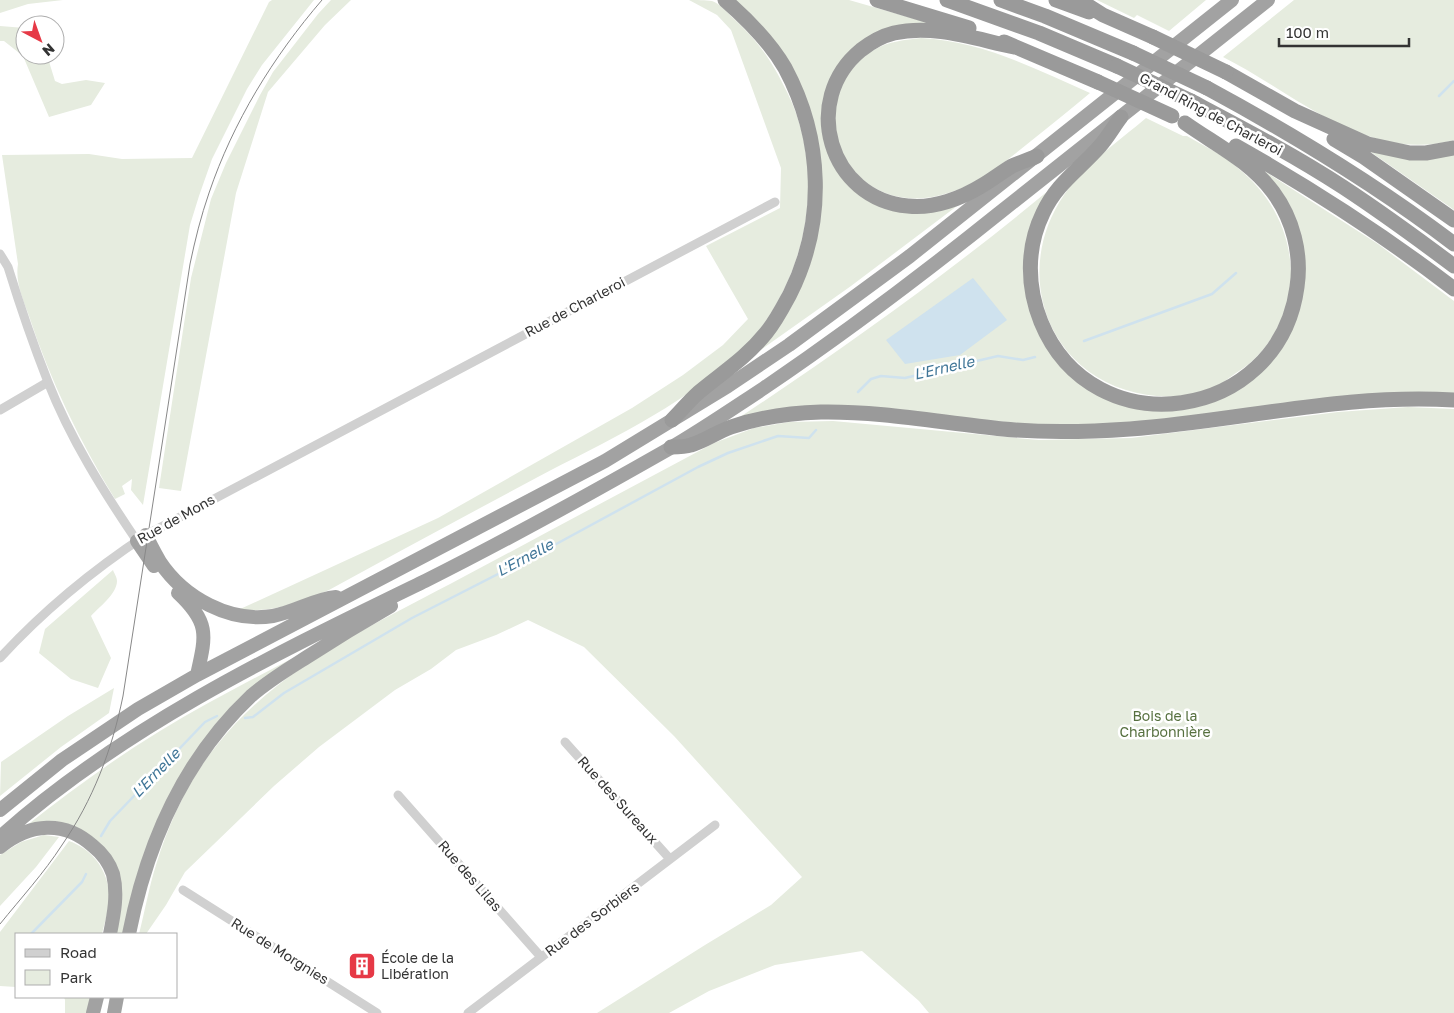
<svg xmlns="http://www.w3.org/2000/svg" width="1454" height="1013" font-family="'Golos Text',sans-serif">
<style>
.green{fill:#e6ecdf}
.water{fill:#cfe2ee}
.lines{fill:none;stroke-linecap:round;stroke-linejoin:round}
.stream{stroke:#cfe2ee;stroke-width:2.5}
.minor{stroke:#d0d0d0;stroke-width:9}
.trunk{stroke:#a2a2a2;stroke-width:14}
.motorway{stroke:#9a9a9a;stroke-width:15}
.tram{stroke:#888;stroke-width:1}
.motorway-bridge{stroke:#9a9a9a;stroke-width:15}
.labels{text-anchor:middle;stroke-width:5;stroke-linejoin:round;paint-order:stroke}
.street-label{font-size:14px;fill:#333;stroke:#fff}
.park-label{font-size:14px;fill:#56703f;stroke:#fff}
.poi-label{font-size:14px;fill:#333;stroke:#fff;text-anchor:start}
.water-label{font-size:15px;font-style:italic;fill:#3f7597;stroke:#fff}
</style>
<rect width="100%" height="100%" fill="#fff"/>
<path class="green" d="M 0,0 L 63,0 L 28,4 L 0,13 Z
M 272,0 L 314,0 L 262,65 L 247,89 L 212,159 L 199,196 L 190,225 L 143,505 L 131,490 L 132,479 L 122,486 L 125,494 L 115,499 C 80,442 50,380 29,316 C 23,299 15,282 18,264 L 2,155 L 89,154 L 122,159 L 192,158 L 269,2 Z
M 331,0 L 351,0 L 325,25 L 268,92 L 236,193 L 181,491 L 159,488 L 191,278 L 211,199 L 226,163 L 260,95 L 273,72 L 318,14 Z
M 689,0 C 696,0 706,0 712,1 C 720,4 727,12 733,18 C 760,43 772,61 788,94 C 806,131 812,176 806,217 C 800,261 782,301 755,336 C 749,343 742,349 735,355 C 679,409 604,442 536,478 C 467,515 398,552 329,590 C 296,604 275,612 238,610 L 438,518 L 632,408 L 683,375 L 723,345 L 748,319 L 706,246 L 780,208 L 781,168 L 731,30 L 717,15 Z
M 733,0 L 849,0 L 936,25 L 858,46 L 823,130 L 874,202 L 961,203 L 851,286 L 755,354 L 810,263 L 810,115 Z
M 1097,0 L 1206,0 L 1169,31 L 1137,15 L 1134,18 Z
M 1294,0 L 1454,0 L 1454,140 C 1367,164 1295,93 1223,57 Z
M 0,26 L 25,28 L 25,55 L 47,55 L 55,81 L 62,84 L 86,80 L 105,83 L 91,105 L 49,117 L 23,56 L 4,41 L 0,41 Z
M 921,38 C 982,41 1036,69 1090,93 C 1071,109 1051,125 1031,141 C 1006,161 980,184 948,193 C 925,201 897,201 875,188 C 836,166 823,113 847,76 C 854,66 863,55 874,50 C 889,41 905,40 921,38 Z
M 1146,118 L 1183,136 L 1187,136 C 1204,146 1224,155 1239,169 C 1272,196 1291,233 1291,276 C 1290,313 1270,351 1239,371 C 1231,376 1222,384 1213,388 C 1185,399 1154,399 1126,390 C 1041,363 1015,266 1064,195 C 1085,164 1118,142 1146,118 Z
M 1365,148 L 1454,153 L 1454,210 L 1450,207 Z
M 1261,169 L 1378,244 L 1454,301 L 1454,396 L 1137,424 L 1055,427 L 885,410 L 740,417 C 849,345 954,269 1054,186 L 1026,261 L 1063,365 L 1147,409 L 1172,410 L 1194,407 L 1222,398 L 1245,385 L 1262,371 L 1286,338 L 1296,317 L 1302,294 L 1303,271 Z
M 1408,407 L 1454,409 L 1454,1013 L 929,1013 L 919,1001 L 862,951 L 775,965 L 709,991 L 669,1013 L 597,1013 L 705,945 L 771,905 L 802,877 L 674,736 L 584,647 L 528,620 L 496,635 L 456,650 L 431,669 L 395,690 L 319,747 L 274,786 L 185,872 L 166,905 L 146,934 L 139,934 C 145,911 149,887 156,865 C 169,822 189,779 217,745 C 280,665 378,623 465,576 C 548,532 631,487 714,443 L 754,428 L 789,422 L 833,421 L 1039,440 L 1131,438 L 1338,412 Z
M 113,570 C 114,573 117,577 117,581 C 117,594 99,607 91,616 L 111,658 L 98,688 L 71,679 L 39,653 L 45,629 Z
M 291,659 L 292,660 L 197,750 L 126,934 L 114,934 L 116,924 L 101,847 L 26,826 C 69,792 114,759 160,731 C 203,705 247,682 291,659 Z
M 114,688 L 109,713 L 61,747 L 0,796 L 1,762 L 68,716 Z
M 44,835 L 59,837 L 36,867 L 0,906 L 0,855 L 21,842 Z
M 69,841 C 91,849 106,867 109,891 C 111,904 105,921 102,934 L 16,934 L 16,987 L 0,986 L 0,932 Z
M 64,997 L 90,997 L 87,1013 L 65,1013 L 65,1000 Z"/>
<path class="water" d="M 973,278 L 1007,320 L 960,355 L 905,364 L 886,340 Z"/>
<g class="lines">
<path class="stream" d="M 1439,96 L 1454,81
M 1084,341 L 1212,294 L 1236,273
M 858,392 L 871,379 L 881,376 L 905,378 L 998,356 L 1023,360 L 1035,357
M 245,718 L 253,717 L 284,693 L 412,618 L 547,549 L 698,467 L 728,453 L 778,436 L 809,438 L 816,430
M 101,836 L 110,821 L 205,722 L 217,716
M 31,934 L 82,882 L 86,874"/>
<path class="minor" d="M 0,254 L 8,267 C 20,306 33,344 48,382 C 70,438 103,491 137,541
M 0,410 L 48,382
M 0,658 C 43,611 93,570 146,535 L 775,202
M 565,742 L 670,859
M 398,795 L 541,957
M 183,890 L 377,1013
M 468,1013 L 715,825"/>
<path class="trunk" d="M 146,535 C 150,544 155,553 160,562 C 184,598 230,623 273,616 C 295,612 314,599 336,597
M 137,541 L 154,566
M 178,593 C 210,623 206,635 197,675
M 0,810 L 62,760 L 138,709 L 197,675 L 605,461 L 728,386 L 789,345 L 910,256 L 1232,0
M 0,837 C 124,726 277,653 425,581 C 507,540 588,495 667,450 C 700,431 732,409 764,388 C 845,333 922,275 998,214 C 1088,143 1178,72 1268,0
M 0,847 C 30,823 64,820 93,846 C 103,854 109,862 113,874 C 118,894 114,914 110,934
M 129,934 C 147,843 183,760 251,696 C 268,681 288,669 307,657 C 335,639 363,622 391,606
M 93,1013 L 97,997
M 114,1013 L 117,997"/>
<path class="motorway" d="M 877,0 L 969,28
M 947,0 L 1039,33 L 1117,66
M 1001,0 L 1045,16 L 1133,53
M 1056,0 L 1089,12
M 1079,0 L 1103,15 L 1153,37
M 1004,42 L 1098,82
M 1014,47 C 975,39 934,24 894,33 C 882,36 870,43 861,50 C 800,100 829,199 908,206 C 934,209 962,198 983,185 C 993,179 1002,172 1012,166 C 1020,162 1029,160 1037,156
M 1226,72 L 1295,111 L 1368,144 L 1410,153 L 1426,153 L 1454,148
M 1207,88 C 1294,135 1375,184 1454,244
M 1191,101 C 1242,128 1294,155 1343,187 C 1381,212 1418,239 1454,266
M 1121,117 C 1114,126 1108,137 1100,146 C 1079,170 1057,183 1043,213 C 1026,248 1027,287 1041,322 C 1093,449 1279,422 1297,287 C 1302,254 1293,219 1273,192 C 1250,161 1216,145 1185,123
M 1334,139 L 1364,157 L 1454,220
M 1236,146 C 1312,189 1385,236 1454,289
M 672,420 C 681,411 689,401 698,393 C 723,372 745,359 766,333 C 776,321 783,307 790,294 C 826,222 823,139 785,68 C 770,42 748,20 725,0
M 671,447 C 678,447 685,447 691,445 C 705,441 717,432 731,427 C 760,417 790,413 821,412 C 882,411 942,423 1003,429 C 1045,433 1087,432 1130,429 C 1238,421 1345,393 1454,400"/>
<path class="tram" d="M 0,924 C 21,898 44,873 62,845 C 93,800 112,750 123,696 L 190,264 C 195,240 201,216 209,193 C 233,122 273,57 322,0"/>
<path class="motorway-bridge" d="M 1153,37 L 1226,72
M 1133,53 L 1207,88
M 1117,66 L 1191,101
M 1098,82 L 1172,116"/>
</g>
<defs>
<g id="building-square" transform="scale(1.4375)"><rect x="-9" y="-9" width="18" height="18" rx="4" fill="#e63946" stroke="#fff"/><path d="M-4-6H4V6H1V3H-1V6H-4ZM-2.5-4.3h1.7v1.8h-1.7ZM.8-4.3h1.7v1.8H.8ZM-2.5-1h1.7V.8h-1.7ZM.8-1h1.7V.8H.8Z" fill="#fff"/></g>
</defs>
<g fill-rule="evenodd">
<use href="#building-square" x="362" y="966"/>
</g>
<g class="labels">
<g class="street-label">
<text transform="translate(1211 114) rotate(28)" y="5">Grand Ring de Charleroi</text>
<text transform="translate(575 307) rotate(-28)" y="5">Rue de Charleroi</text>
<text transform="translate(176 519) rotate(-29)" y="5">Rue de Mons</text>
<text transform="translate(618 800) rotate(48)" y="5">Rue des Sureaux</text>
<text transform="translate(470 876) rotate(49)" y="5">Rue des Lilas</text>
<text transform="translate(592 919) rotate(-37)" y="5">Rue des Sorbiers</text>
<text transform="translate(280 951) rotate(32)" y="5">Rue de Morgnies</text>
</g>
<g class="park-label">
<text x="1165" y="721">Bois de la<tspan x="1165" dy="16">Charbonnière</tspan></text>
</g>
<g class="poi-label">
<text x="381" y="963">École de la<tspan x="381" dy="16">Libération</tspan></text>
</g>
<g class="water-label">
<text transform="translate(944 368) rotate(-13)" y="5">L'Ernelle</text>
<text transform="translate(525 558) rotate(-28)" y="5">L'Ernelle</text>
<text transform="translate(156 773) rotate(-46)" y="5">L'Ernelle</text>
</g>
</g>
<rect x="15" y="933" width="162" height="65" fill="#ffffff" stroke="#adadad"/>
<rect x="25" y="949" width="25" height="8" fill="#d0d0d0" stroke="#adadad"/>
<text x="60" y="958" font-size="15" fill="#333333">Road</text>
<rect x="25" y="970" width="25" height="15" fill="#e6ecdf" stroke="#adadad"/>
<text x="60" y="983" font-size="15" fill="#333333">Park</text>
<g transform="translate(40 40) rotate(139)"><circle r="24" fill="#ffffff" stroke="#adadad"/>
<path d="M0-4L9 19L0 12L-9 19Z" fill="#e63946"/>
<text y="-8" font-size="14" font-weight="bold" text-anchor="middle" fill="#333333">N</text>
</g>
<path d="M1279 38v8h130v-8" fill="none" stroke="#333333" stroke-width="2.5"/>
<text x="1286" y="38" font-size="15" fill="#333333" stroke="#ffffff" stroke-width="4" paint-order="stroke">100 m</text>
</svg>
